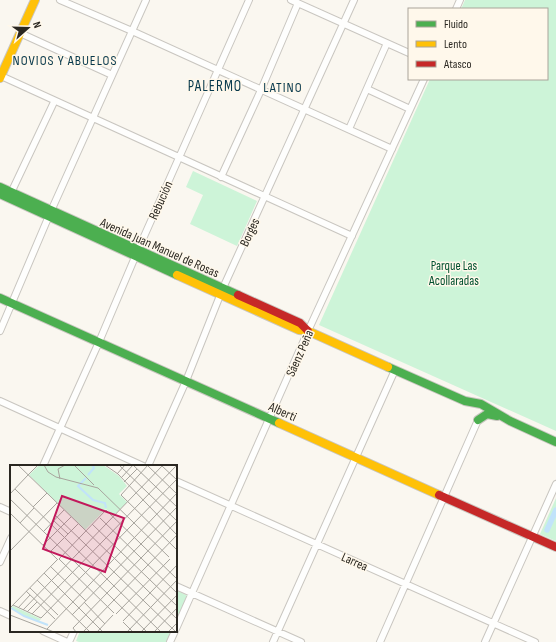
<svg xmlns="http://www.w3.org/2000/svg" width="556" height="642" font-family="'Sofia Sans Condensed',sans-serif">
<style>
.green{fill:#cdf4d8}
.lines{fill:none;stroke-linecap:round;stroke-linejoin:round}
.canal{stroke:#c1e3fa;stroke-width:5.5}
.street-casing{stroke:#c9c6c0;stroke-width:8}
.fast-casing{stroke:#c9c6c0;stroke-width:10}
.slow-casing{stroke:#c9c6c0;stroke-width:10}
.jam-casing{stroke:#c9c6c0;stroke-width:10}
.street{stroke:#fefefd;stroke-width:6}
.fast{stroke:#4caf50;stroke-width:8}
.slow{stroke:#ffc107;stroke-width:8}
.jam{stroke:#c62828;stroke-width:8}
.labels{text-anchor:middle;stroke-width:3;stroke-linejoin:round;paint-order:stroke}
.street-label{font-size:13px;fill:#2a2721;stroke:#fff8eb}
.park-label{font-size:13px;fill:#00502e;stroke:#fff8eb}
.neighbourhood-label{font-size:14px;letter-spacing:1px;fill:#08394d;stroke:#fff8eb}
.quarter-label{font-size:15px;letter-spacing:1px;fill:#08394d;stroke:#fff8eb}
.inset-river{fill:none;stroke:#c1e3fa;stroke-width:2}
.inset-road{fill:none;stroke:#a7a49d;stroke-width:1}
.view{fill:#c2185b;fill-opacity:0.15;stroke:#c2185b;stroke-width:2}
.inset-edge{fill:none;stroke:#2a2721;stroke-width:2}
</style>
<rect width="100%" height="100%" fill="#faf7f0"/>
<path class="green" d="M 465,0 L 556,0 L 556,431 L 319,325 L 430,79 L 547,79 L 547,9 L 461,9 Z
M 193,171 L 257,201 L 237,246 L 190,224 L 203,195 L 186,187 Z
M 556,498 L 556,541 L 540,534 Z
M 176,590 L 188,596 L 176,622 Z
M 80,631 L 172,631 L 167,642 L 79,642 L 76,641 Z"/>
<g class="lines">
<path class="canal" d="M 547,530 L 556,510"/>
<g class="street-casing">
<path id="street" d="M 60,0 L 132,31 L 392,149
M 291,0 L 409,53
M 456,9 L 460,0
M 20,33 L 112,75
M 1,76 L 352,236
M 367,89 L 410,109
M 349,129 L 387,43
M 221,177 L 261,90 L 298,3
M 10,195 L 54,102
M 0,331 L 51,211 L 146,0
M 0,401 L 143,466
M 43,466 L 99,342 L 138,250 L 249,0
M 148,466 L 186,381 L 223,288 L 354,0
M 176,481 L 535,642
M 0,507 L 11,512
M 0,562 L 11,538
M 176,586 L 301,642
M 0,611 L 11,616
M 176,629 L 308,331 L 424,79
M 43,631 L 67,642
M 69,642 L 74,631
M 170,642 L 175,631
M 273,642 L 395,370
M 380,642 L 478,420
M 485,642 L 556,484"/>
</g>
<g class="fast-casing">
<path id="fast" d="M 0,187 L 238,295
M 0,194 L 177,275
M 0,298 L 279,423
M 388,367 L 465,401 L 481,404 L 510,421 L 556,442
M 478,420 L 487,414 L 497,416"/>
</g>
<g class="slow-casing">
<path id="slow" d="M 0,78 L 35,0
M 177,275 L 299,330 L 308,331 L 388,367
M 279,423 L 439,495"/>
</g>
<g class="jam-casing">
<path id="jam" d="M 238,295 L 300,323 L 308,331
M 439,495 L 556,547"/>
</g>
<use href="#street" class="street"/>
<use href="#fast" class="fast"/>
<use href="#slow" class="slow"/>
<use href="#jam" class="jam"/>
</g>
<g class="labels">
<g class="street-label">
<text transform="translate(160 200) rotate(-66)" y="5">Rebución</text>
<text transform="translate(249 232) rotate(-65)" y="5">Borges</text>
<text transform="translate(160 247) rotate(24)" y="5">Avenida Juan Manuel de Rosas</text>
<text transform="translate(299 353) rotate(-66)" y="5">Sáenz Peña</text>
<text transform="translate(283 411) rotate(24)" y="5">Alberti</text>
<text transform="translate(355 561) rotate(24)" y="5">Larrea</text>
</g>
<g class="park-label">
<text x="454" y="270">Parque Las<tspan x="454" dy="15">Acollaradas</tspan></text>
</g>
<g class="neighbourhood-label">
<text x="65" y="65">NOVIOS Y ABUELOS</text>
<text x="283" y="92">LATINO</text>
</g>
<g class="quarter-label">
<text x="215" y="91">PALERMO</text>
</g>
</g>
<g transform="translate(10 465)">
<rect width="167" height="167" fill="#faf7f0"/>
<path d="M 29,0 L 93,0 L 109,11 L 117,21 L 109,29 L 117,37 L 103,51 L 96,44 L 75,65 L 19,10 ZM 3,141 L 31,154 L 29,156 L 14,151 L 1,143 Z" fill="#cdf4d8"/>
<path class="inset-river" d="M 78,10 L 84,3 L 82,0M 76,13 L 68,21 L 83,35 L 95,38 L 96,43M 1,143 L 14,151 L 38,160"/>
<path class="inset-road" d="M 8,0 L 167,154M 34,0 L 38,7 L 46,12 L 88,23 L 159,92M 64,0 L 84,20M 95,0 L 108,9 L 167,70M 109,0 L 167,56M 123,0 L 167,42M 137,0 L 167,29M 138,0 L 111,30 L 166,84M 152,1 L 167,15M 107,9 L 115,0M 18,10 L 28,0M 111,13 L 123,0M 50,14 L 48,4 L 55,0M 114,17 L 127,4M 5,24 L 151,167M 0,29 L 18,10M 0,34 L 137,167M 23,42 L 37,28M 0,48 L 48,95M 45,50 L 166,167M 90,53 L 167,128M 44,56 L 58,69M 10,58 L 24,43M 82,59 L 167,141M 34,66 L 54,45M 33,80 L 61,52M 0,86 L 47,38M 40,87 L 68,59M 49,94 L 96,45 L 167,114M 49,94 L 104,148M 40,101 L 76,136M 34,108 L 93,167M 27,115 L 80,167M 20,123 L 48,150M 16,126 L 45,154M 74,137 L 95,159M 3,140 L 31,153 L 167,14M 0,143 L 47,95M 8,143 L 20,130M 13,145 L 153,0M 17,147 L 27,137M 22,149 L 167,0M 106,149 L 160,94M 0,150 L 44,167M 62,150 L 167,42M 113,156 L 167,100M 113,157 L 123,167M 37,164 L 167,28M 66,167 L 63,163 L 167,56M 73,167 L 167,70M 87,167 L 103,150M 117,167 L 167,115M 131,167 L 167,130M 144,167 L 167,143M 158,167 L 167,158"/>
<path class="view" d="M 52,31 L 114,53 L 95,107 L 33,84 Z"/>
<rect width="167" height="167" class="inset-edge"/>
</g>
<rect x="408" y="8" width="140" height="72" fill="#fff8eb" stroke="#aaa49a"/>
<rect x="416" y="21" width="20" height="6" fill="#4caf50" stroke="#aaa49a"/>
<text x="444" y="28" font-size="12" fill="#2a2721">Fluido</text>
<rect x="416" y="41" width="20" height="6" fill="#ffc107" stroke="#aaa49a"/>
<text x="444" y="48" font-size="12" fill="#2a2721">Lento</text>
<rect x="416" y="61" width="20" height="6" fill="#c62828" stroke="#aaa49a"/>
<text x="444" y="68" font-size="12" fill="#2a2721">Atasco</text>
<g transform="translate(28 28) rotate(70)" stroke="#fff8eb" stroke-width="3" paint-order="stroke">
<path d="M0-3L7 15L0 10L-7 15Z" fill="#2a2721"/>
<text y="-6" font-size="11" font-weight="bold" text-anchor="middle" fill="#2a2721">N</text>
</g>
</svg>
